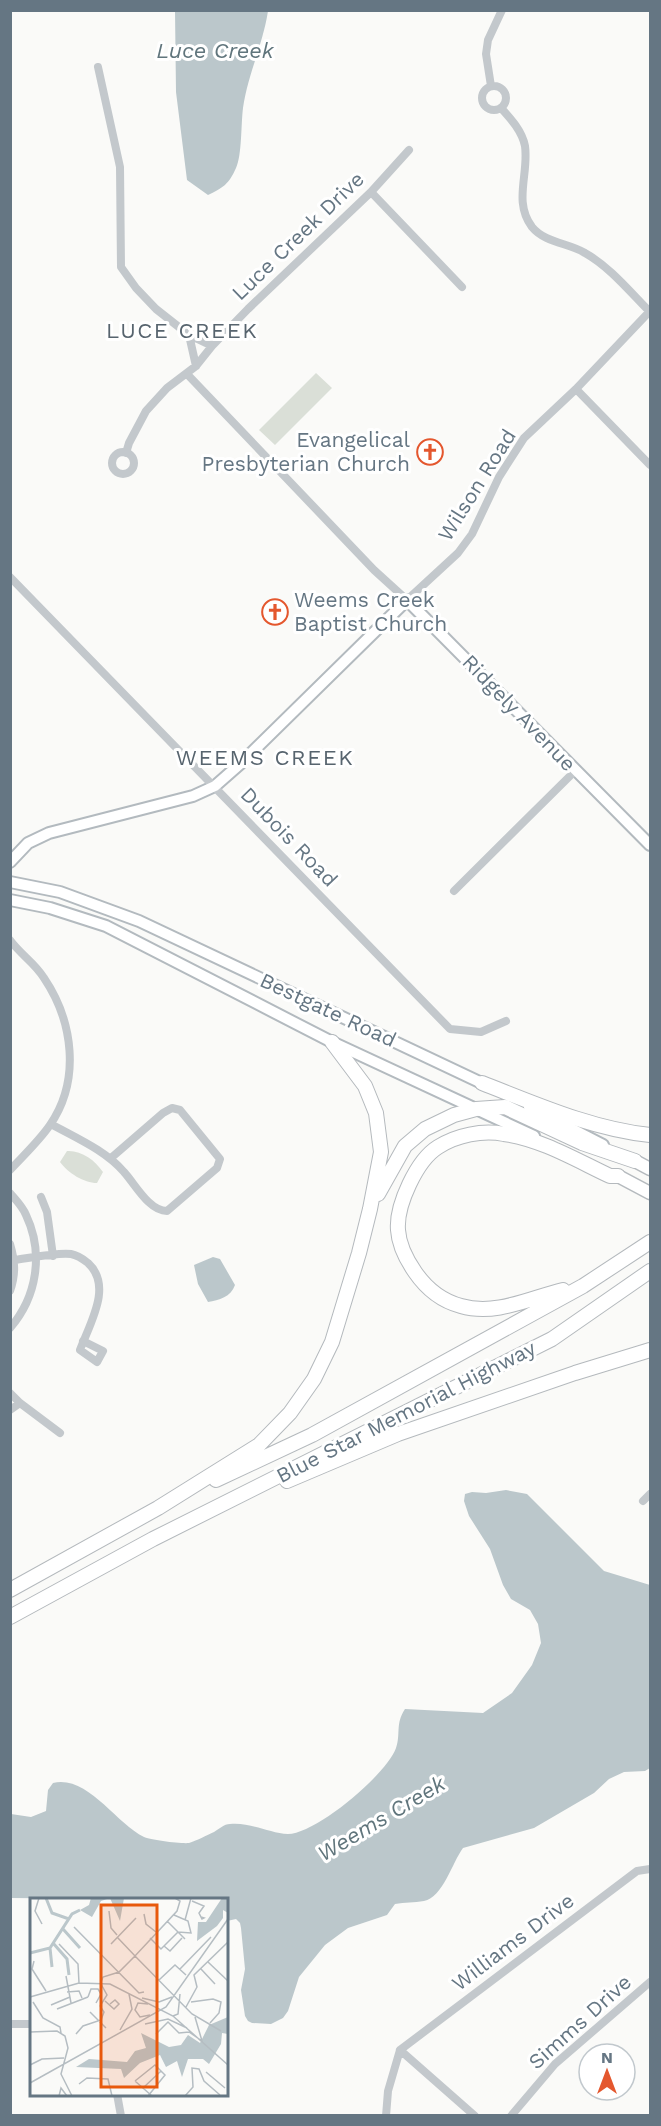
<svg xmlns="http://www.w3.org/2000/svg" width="661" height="2126" font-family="'Work Sans',sans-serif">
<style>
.green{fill:#dadfd7}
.water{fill:#bbc7cb}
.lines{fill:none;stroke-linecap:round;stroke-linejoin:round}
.secondary-casing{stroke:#b3babf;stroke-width:14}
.primary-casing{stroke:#b5babe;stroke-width:15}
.highway-casing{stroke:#b4b9bd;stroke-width:16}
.street{stroke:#c3c8cc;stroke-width:8}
.secondary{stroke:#fff;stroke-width:10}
.primary{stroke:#fff;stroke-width:12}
.highway{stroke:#fff;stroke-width:14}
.labels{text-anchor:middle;stroke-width:6;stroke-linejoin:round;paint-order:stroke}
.street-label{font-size:21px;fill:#657683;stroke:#fff}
.poi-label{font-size:21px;fill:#657683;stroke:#fff;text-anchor:end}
.water-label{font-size:22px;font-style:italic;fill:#60757c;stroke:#fff}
.neighbourhood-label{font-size:22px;letter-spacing:1.5px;fill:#57646e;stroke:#fff}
.inset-river{fill:none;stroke:#bbc7cb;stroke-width:3}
.inset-road{fill:none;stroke:#b5bdc2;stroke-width:1.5}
.view{fill:#e8590c;fill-opacity:0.15;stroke:#e8590c;stroke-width:3}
.inset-edge{fill:none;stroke:#657683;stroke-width:3}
</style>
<rect width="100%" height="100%" fill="#fafaf8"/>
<path class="green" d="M 316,373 L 332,388 L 275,445 L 259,430 Z
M 67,1151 C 81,1150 95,1160 103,1172 L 97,1183 C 84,1183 68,1173 60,1162 Z"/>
<path class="water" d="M 175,11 L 268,11 C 263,44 248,74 243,108 C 241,123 242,156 236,168 C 229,184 223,188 208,195 L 187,180 L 176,92 Z
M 213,1257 L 220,1259 L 235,1285 C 231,1297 219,1300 208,1302 L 198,1284 L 194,1265 Z
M 506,1490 L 527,1494 L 604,1571 L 650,1585 L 650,1768 L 645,1771 L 624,1772 L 609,1779 L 594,1793 L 534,1828 L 463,1848 C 452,1863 443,1897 424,1901 C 414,1903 405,1902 395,1904 L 387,1915 L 348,1928 L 325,1945 L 299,1977 L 288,2011 L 283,2018 L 271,2024 L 252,2023 L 248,2021 L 245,2016 L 241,1990 L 245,1969 L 241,1928 L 240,1923 L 236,1919 L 227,1921 L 226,1900 L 11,1898 L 11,1814 L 31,1817 L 46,1811 L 48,1790 L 53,1783 C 88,1775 115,1823 144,1837 C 150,1840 182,1844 189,1843 C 196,1841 207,1835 214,1832 C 219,1829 224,1824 230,1824 C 250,1822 269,1833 288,1834 C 316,1834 387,1774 396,1748 C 401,1734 395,1724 405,1709 L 483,1713 L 512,1693 L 532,1665 L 541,1643 L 538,1624 L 530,1610 L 511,1599 L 503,1585 L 490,1549 L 469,1516 L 464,1501 L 465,1494 L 472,1492 L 486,1493 Z"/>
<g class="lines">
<g class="secondary-casing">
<path id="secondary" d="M 10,862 L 28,843 L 49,833 L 193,796 L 215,786 L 240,764 L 407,600 L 650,845
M 10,882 L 60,892 L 139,921 L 488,1086
M 10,900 L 50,908 L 106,926 L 332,1042 L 534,1136
M 529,1107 L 603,1145"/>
</g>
<g class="primary-casing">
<path id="primary" d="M 635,1161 L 650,1169
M 618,1176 L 650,1193"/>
</g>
<g class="highway-casing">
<path id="highway" d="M 482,1083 C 536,1104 592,1129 650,1135
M 378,1194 L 405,1146 L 425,1129 L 454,1115 L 476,1109 L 505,1107 L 582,1143 L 635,1161
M 563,1290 C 530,1298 496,1316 461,1306 C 442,1301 426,1288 415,1272 C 406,1259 399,1246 398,1230 C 396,1205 417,1160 438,1147 C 457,1135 482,1130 504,1134 C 541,1139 576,1160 610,1176 L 618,1176
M 216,1480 L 312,1435 L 583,1286 L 650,1242
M 287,1481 L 398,1434 L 575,1373 L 650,1350
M 10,1590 L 158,1508 L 259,1445 L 290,1413 L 314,1379 L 332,1342 L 359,1253 L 370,1209 L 381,1152 L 376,1113 L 365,1086 L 332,1042
M 10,1617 L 153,1539 L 552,1339 L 650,1271"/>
</g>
<path class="street" d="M 98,67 L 120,167 L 121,267 L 136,288 L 156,309 L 189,335 L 196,366
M482 98a12 12 0 1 1 24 0a12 12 0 1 1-24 0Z
M 491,86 L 486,54 L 488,40 L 502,10
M 501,108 C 511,119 522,131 525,146 C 529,174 513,202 532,227 C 545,243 569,243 585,253 C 610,267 630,292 650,312
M 371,192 L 462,287
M 189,335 L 212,346
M 187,374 L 374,570 L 407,600 L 458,553 L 472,534 L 499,477 L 524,438 L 576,389 L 650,311
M 576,389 L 650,465
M112 463a11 11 0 1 1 22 0a11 11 0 1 1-22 0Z
M 126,453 L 129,443 L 146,411 L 167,388 L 196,366 L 212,346 L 248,309 L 371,192 L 409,150
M 10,577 L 450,1029 L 481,1032 L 506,1021
M 454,891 L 575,771
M 10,940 C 20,954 35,963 44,978 C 73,1021 81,1080 50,1125 C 39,1141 24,1155 10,1170
M 51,1124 C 76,1138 105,1150 124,1172 C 135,1184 149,1211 167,1211 L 217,1168 L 220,1159 L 180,1110 L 172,1108 L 163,1113 L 111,1158
M 10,1193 C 16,1200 23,1207 26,1215 C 44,1253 37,1297 10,1328
M 41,1197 L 47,1212 L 53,1256
M 10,1244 C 15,1261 16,1274 10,1291
M 15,1260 C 29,1258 59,1252 71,1254 C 77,1255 83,1259 88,1263 C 113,1286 90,1323 80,1350 L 97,1362 L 103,1351 L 83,1341
M 10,1393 L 20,1403 L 60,1433
M 10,1410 L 20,1403
M 643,1501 L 650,1494
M 10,2024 L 32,2024
M 400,2050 L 637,1871 L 650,1869
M 400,2050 L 475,2116
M 117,2094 L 121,2116
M 386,2116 L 388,2091 L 400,2050
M 511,2116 L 555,2064 L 650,1982"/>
<use href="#secondary" class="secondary"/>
<use href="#primary" class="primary"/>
<use href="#highway" class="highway"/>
</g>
<defs>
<g id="church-ring" transform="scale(1.35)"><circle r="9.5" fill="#fff" stroke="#e4572e" stroke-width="1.5"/><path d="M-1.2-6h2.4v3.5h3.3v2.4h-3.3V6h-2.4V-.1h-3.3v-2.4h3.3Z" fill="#e4572e"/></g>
</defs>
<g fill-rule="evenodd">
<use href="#church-ring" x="430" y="452"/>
<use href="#church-ring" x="275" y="612"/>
</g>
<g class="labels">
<g class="street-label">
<text transform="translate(298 236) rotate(-44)" y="7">Luce Creek Drive</text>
<text transform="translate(477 485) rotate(-58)" y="7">Wilson Road</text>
<text transform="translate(519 713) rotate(46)" y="7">Ridgely Avenue</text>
<text transform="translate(289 837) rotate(46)" y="7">Dubois Road</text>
<text transform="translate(328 1010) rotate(25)" y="7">Bestgate Road</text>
<text transform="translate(406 1412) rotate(-27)" y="7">Blue Star Memorial Highway</text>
<text transform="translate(513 1942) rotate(-37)" y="7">Williams Drive</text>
<text transform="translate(580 2022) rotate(-42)" y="7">Simms Drive</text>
</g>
<g class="poi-label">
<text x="410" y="447">Evangelical<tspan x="410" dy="24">Presbyterian Church</tspan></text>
<text x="294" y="607" text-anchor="start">Weems Creek<tspan x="294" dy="24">Baptist Church</tspan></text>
</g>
<g class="water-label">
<text x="215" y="58">Luce Creek</text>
<text transform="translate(381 1818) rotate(-31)" y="8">Weems Creek</text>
</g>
<g class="neighbourhood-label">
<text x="182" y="338">LUCE CREEK</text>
<text x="265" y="765">WEEMS CREEK</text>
</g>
</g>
<g transform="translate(30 1898)">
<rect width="198" height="198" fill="#fafaf8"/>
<path d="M 61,0 L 94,0 L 90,23 L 80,0 L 71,3 L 62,19 L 50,12 L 59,7 ZM 192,0 L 198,0 L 198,15 L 193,12 L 193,20 L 187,28 L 167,43 L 168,24 L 176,24 ZM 198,119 L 198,136 L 192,135 L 191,146 L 179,166 L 173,161 L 158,161 L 152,179 L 147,163 L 136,169 L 130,157 L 110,165 L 94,180 L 91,171 L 46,169 L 59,161 L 97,164 L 105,153 L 116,150 L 111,135 L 139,149 L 151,147 L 158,137 L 170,145 L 179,127 Z" fill="#bbc7cb"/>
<path class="inset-river" d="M 16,0 L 22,15 L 39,21M 33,31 L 50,50M 23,45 L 37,61 L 39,77M 20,50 L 22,69M 0,55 L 20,50 L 42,16 L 50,12"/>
<path class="inset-road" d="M 9,0 L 5,13 L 12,26M 162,3 L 174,8 L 169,15 L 172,21 L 174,20 L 171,19M 79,13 L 81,30 L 87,37M 114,16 L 116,26 L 126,34M 155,22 L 161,0M 137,23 L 155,41M 44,29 L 109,95 L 114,94M 87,39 L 105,58 L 147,13 L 150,3 L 145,0M 120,40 L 131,51 L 148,34 L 161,35 L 158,23 L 144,17M 29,46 L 48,66 L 49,85M 81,46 L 106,20M 134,48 L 140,53 L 152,40M 4,63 L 2,71 L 16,93M 178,64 L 198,83M 150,71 L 181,39M 171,71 L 185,86M 36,78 L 41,105M 129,82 L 145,67 L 156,77M 71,84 L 73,79 L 89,74 L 105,58 L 162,116 L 191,133M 37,94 L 49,93 L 52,100M 0,99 L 49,85 L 80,86 L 143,118 L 198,167M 58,99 L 61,91 L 68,91 L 71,96 L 66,105M 112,100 L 129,104 L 142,99M 75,103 L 84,111 L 89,106 L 85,102 L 80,106M 3,104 L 13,120 L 30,129 L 31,135M 161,104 L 183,101 L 191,104 L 189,115 L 180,125M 118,106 L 108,105 L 105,112 L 110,119 L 120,117M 21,107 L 40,99M 70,108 L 77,97 L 71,86M 156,109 L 167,89 L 164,77 L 198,44M 27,111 L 58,99M 60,114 L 76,130M 143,118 L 148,116 L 150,96M 115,126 L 138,121 L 157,130M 90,132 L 102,111 L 99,96M 0,134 L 27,133 L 35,138 L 38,150 L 31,176 L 42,198M 46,136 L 53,128 L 71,122 L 74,114 L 70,108M 126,136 L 138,124 L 149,135 L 159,134 L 172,143 L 165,119M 0,167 L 12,161 L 34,160M 176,174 L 195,190M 105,183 L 125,167 L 135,177 L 118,198M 105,183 L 122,198M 0,185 L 136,109 L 198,21M 49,186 L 57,180 L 78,181 L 82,198M 113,190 L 131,173M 29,198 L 31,190 L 37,198M 155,198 L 163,189 L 162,170 L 169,171 L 174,183 L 190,197"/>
<path class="view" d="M 71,7 L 127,7 L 127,189 L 71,189 Z"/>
<rect width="198" height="198" class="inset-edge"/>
</g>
<rect width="661" height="2126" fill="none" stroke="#657683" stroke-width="24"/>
<g transform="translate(607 2072)"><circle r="28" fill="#ffffff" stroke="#c1c8cd" stroke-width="1.5"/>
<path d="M0-4.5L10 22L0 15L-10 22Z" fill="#e4572e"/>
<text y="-9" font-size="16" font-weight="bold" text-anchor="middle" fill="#657683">N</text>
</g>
</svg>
